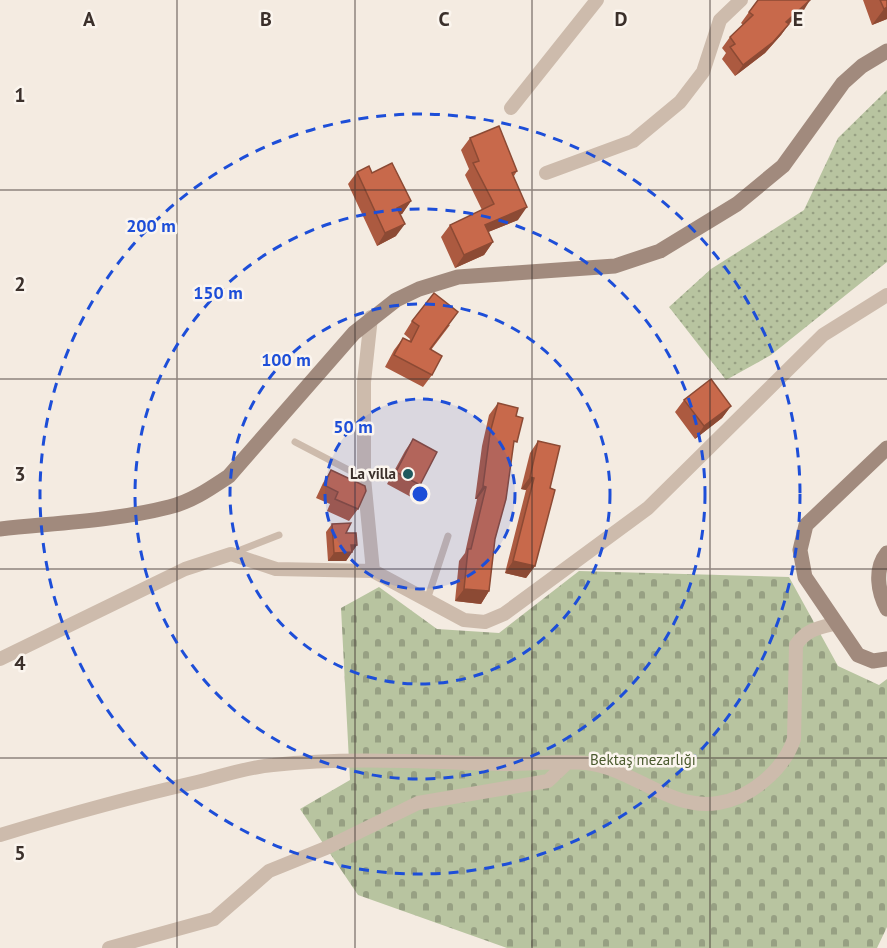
<svg xmlns="http://www.w3.org/2000/svg" width="887" height="948" font-family="'PT Sans',sans-serif">
<style>
.grass{fill:url(#grass-dots)}
.cemetery{fill:url(#cemetery-stones)}
.lines{fill:none;stroke-linecap:round;stroke-linejoin:round}
.lane{stroke:#cdbbac;stroke-width:7}
.street{stroke:#cdbbac;stroke-width:14}
.secondary{stroke:#a18a7d;stroke-width:15}
.wall{fill:#ac5a40}
.shaded-wall{fill:#8c4a34}
.building{fill:#c8694b;stroke:#8c4a34;stroke-width:1.5}
.grid{fill:none;stroke:#3b302b;stroke-width:1.5;stroke-opacity:0.55}
.ring{fill:none;stroke:#1d4ed8;stroke-width:3;stroke-dasharray:10 8}
.poi-dot{fill:#1f5a5e;stroke:#fbf5ee;stroke-width:2}
.labels{text-anchor:middle;stroke-width:5;stroke-linejoin:round;paint-order:stroke}
.poi-label{font-size:15px;font-weight:bold;fill:#3b302b;stroke:#fbf5ee;text-anchor:end}
.park-label{font-size:15px;fill:#4a5a2e;stroke:#fbf5ee}
.grid-label{font-size:20px;text-anchor:middle;font-weight:bold;fill:#3b302b;stroke:#fbf5ee;stroke-width:5;stroke-linejoin:round;paint-order:stroke}
.centre{fill:#1d4ed8;stroke:#fbf5ee;stroke-width:3}
.ring-label{font-size:18px;text-anchor:middle;font-weight:bold;fill:#1d4ed8;stroke:#fbf5ee;stroke-width:5;stroke-linejoin:round;paint-order:stroke}
</style>
<defs>
<pattern id="grass-dots" width="8" height="8" patternUnits="userSpaceOnUse" patternTransform="scale(1.5)"><rect width="8" height="8" fill="#b8c4a0"/><path d="M2 2h.1M6 6h.1" fill="none" stroke="#97a083" stroke-width="1.8" stroke-linecap="round"/></pattern>
<pattern id="cemetery-stones" width="16" height="16" patternUnits="userSpaceOnUse" patternTransform="scale(1.5)"><rect width="16" height="16" fill="#b8c4a0"/><path d="M2 7V4a2 2 0 0 1 4 0v3zM10 15v-3a2 2 0 0 1 4 0v3z" fill="#97a083"/></pattern>
</defs>
<rect width="100%" height="100%" fill="#f4ebe1"/>
<path class="grass" d="M 887,90 L 887,262 L 771,355 L 726,380 L 669,307 L 711,269 L 804,210 L 838,138 Z"/>
<path class="cemetery" d="M 579,571 L 789,577 L 838,666 L 879,685 L 887,679 L 887,927 L 877,948 L 507,948 L 358,895 L 300,809 L 350,780 L 341,608 L 379,587 L 437,629 L 499,633 Z"/>
<g class="lines">
<path class="lane" d="M 295,442 L 364,478
M 233,553 L 279,535
M 427,600 L 448,536"/>
<path class="street" d="M 511,108 L 597,0
M 546,173 L 633,141 L 680,102 L 703,72 L 720,20 L 741,0
M 371,317 L 364,382 L 364,478 L 373,571
M 0,659 L 185,569 L 231,554 L 276,569 L 373,571 L 464,620 L 485,622 L 504,614 L 648,508 L 823,335 L 887,295
M 0,835 C 66,815 131,797 197,782 C 222,776 248,767 273,765 C 348,757 425,762 500,764 C 528,765 558,760 586,763 C 633,768 670,811 718,803 C 750,798 784,770 794,739 L 796,645 C 806,630 817,628 834,624
M 109,948 L 214,919 L 269,871 L 326,848 L 418,803 L 548,781 L 567,763"/>
<path class="secondary" d="M 887,448 L 806,525 L 800,550 L 805,577 L 858,655 L 873,661 L 887,659
M 0,529 C 55,523 114,521 169,507 C 191,502 211,488 229,476 L 354,333 L 396,300 L 419,289 L 458,277 L 615,266 L 660,251 L 737,204 L 783,166 L 843,83 L 862,66 L 887,51
M 887,553 C 874,569 878,592 887,609"/>
</g>
<path class="wall" d="M 863,0 L 887,0 L 887,19 L 872,25 Z
M 804,10 L 789,24 L 781,35 L 765,53 L 735,76 L 722,59 L 726,53 L 722,48 L 730,37 L 743,25 L 741,23 L 749,12 Z
M 470,138 L 517,171 L 514,176 L 518,220 L 488,232 L 493,242 L 484,255 L 455,268 L 441,237 L 450,225 L 482,210 L 465,175 L 469,169 L 461,150 Z
M 357,172 L 372,173 L 411,201 L 402,214 L 400,214 L 396,236 L 377,246 L 348,184 Z
M 412,321 L 450,325 L 431,350 L 432,375 L 423,387 L 385,367 L 394,350 L 403,338 L 409,342 L 410,339 L 404,334 Z
M 684,400 L 731,406 L 722,418 L 695,439 L 675,412 Z
M 498,403 L 516,416 L 513,448 L 495,539 L 489,591 L 481,604 L 455,601 L 459,561 L 465,553 L 477,499 L 475,499 L 482,446 L 489,415 Z
M 413,439 L 420,485 L 411,497 L 387,484 L 405,451 Z
M 538,441 L 550,488 L 535,566 L 526,578 L 505,573 L 526,490 L 521,489 L 530,453 Z
M 331,470 L 358,509 L 349,521 L 327,511 L 330,504 L 316,498 L 323,483 Z
M 332,524 L 346,533 L 357,545 L 346,561 L 328,561 L 326,532 Z"/>
<path class="shaded-wall" d="M 810,0 L 804,10 L 778,33 L 786,22 Z
M 887,7 L 887,19 L 872,25 L 884,9 Z
M 789,24 L 781,35 L 765,53 L 735,76 L 743,65 Z
M 411,201 L 402,214 L 389,220 L 397,208 Z
M 527,207 L 518,220 L 476,237 L 485,225 Z
M 405,224 L 396,236 L 377,246 L 385,233 Z
M 493,242 L 484,255 L 455,268 L 464,255 Z
M 731,406 L 722,418 L 695,439 L 704,426 Z
M 530,477 L 534,478 L 526,490 L 521,489 Z
M 483,486 L 486,487 L 477,499 L 475,499 Z
M 351,545 L 357,545 L 346,561 L 328,561 L 334,553 Z
M 513,561 L 535,566 L 526,578 L 505,573 Z
M 464,589 L 489,591 L 481,604 L 455,601 Z"/>
<path class="building" d="M 758,0 L 810,0 L 786,22 L 789,24 L 773,42 L 743,65 L 730,47 L 735,44 L 730,37 L 753,15 L 749,12 Z
M 880,0 L 887,0 L 887,7 L 884,9 Z
M 499,126 L 517,171 L 512,173 L 527,207 L 485,225 L 493,242 L 464,255 L 450,225 L 494,204 L 473,163 L 479,161 L 470,138 Z
M 392,163 L 411,201 L 397,208 L 405,224 L 385,233 L 357,172 L 369,166 L 372,173 Z
M 434,293 L 458,312 L 430,349 L 442,356 L 432,375 L 394,355 L 403,338 L 411,342 L 419,326 L 412,321 Z
M 711,379 L 731,406 L 704,426 L 684,400 Z
M 498,403 L 518,408 L 516,416 L 523,418 L 517,442 L 514,441 L 506,499 L 495,539 L 489,591 L 464,589 L 468,549 L 471,549 L 486,487 L 483,486 L 490,433 Z
M 413,439 L 437,452 L 420,485 L 396,472 Z
M 538,441 L 560,446 L 550,488 L 555,490 L 535,566 L 513,561 L 534,478 L 530,477 Z
M 331,470 L 365,486 L 366,491 L 358,509 L 335,499 L 338,492 L 324,485 Z
M 351,523 L 346,533 L 356,533 L 357,545 L 351,545 L 352,552 L 334,553 L 332,524 Z"/>
<path class="grid" d="M 177,0 L 177,948M 355,0 L 355,948M 532,0 L 532,948M 710,0 L 710,948M 0,190 L 887,190M 0,379 L 887,379M 0,569 L 887,569M 0,758 L 887,758"/>
<circle cx="420" cy="494" r="95" fill="#1d4ed8" fill-opacity=".12"/>
<g class="ring">
<circle cx="420" cy="494" r="95"/>
<circle cx="420" cy="494" r="190"/>
<circle cx="420" cy="494" r="285"/>
<circle cx="420" cy="494" r="380"/>
</g>
<circle class="poi-dot" cx="408" cy="474" r="6"/>
<g class="labels">
<g class="poi-label">
<text x="396" y="479">La villa</text>
</g>
<g class="park-label">
<text x="643" y="765">Bektaş mezarlığı</text>
</g>
</g>
<g class="grid-label">
<text x="89" y="26">A</text>
<text x="266" y="26">B</text>
<text x="444" y="26">C</text>
<text x="621" y="26">D</text>
<text x="798" y="26">E</text>
<text x="20" y="102">1</text>
<text x="20" y="291">2</text>
<text x="20" y="481">3</text>
<text x="20" y="670">4</text>
<text x="20" y="860">5</text>
</g>
<circle cx="420" cy="494" r="9" class="centre"/>
<g class="ring-label">
<text x="151" y="232">200 m</text>
<text x="218" y="299">150 m</text>
<text x="286" y="366">100 m</text>
<text x="353" y="433">50 m</text>
</g>
</svg>
